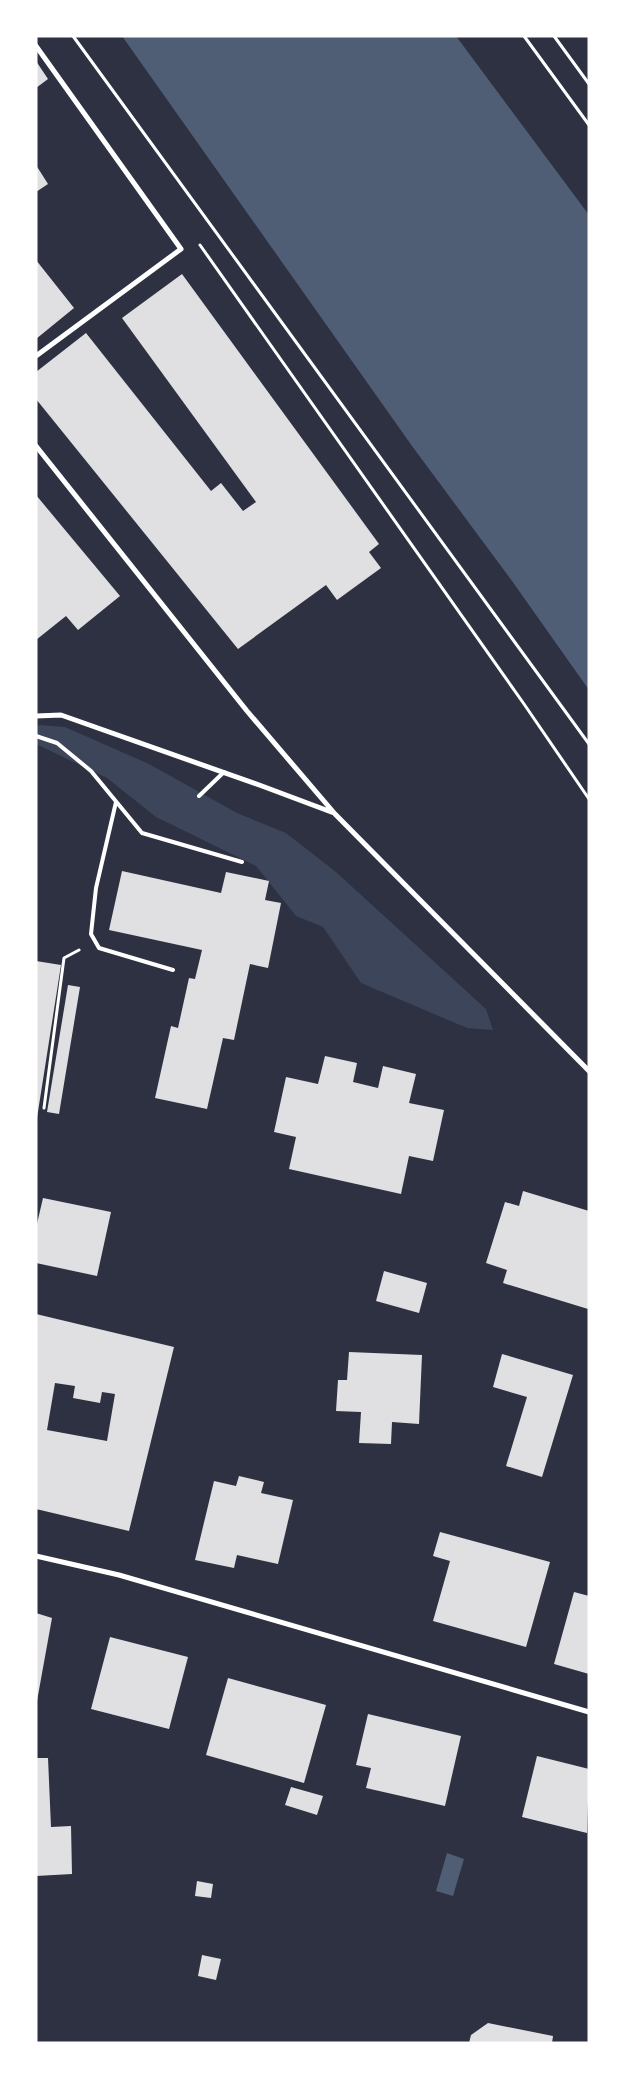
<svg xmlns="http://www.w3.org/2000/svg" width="625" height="2079" font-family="Karla,sans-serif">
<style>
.green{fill:#3c4559}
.water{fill:#4f5d75}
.building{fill:#e0e0e3;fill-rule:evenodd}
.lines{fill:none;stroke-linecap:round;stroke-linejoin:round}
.path{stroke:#fff;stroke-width:3}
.service{stroke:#fff;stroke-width:4}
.minor{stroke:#fff;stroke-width:5}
</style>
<rect width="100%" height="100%" fill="#2d3142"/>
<path class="green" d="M 39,725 L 65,727 L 149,764 L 237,813 L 286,833 L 336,872 L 486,1009 L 493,1030 L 467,1028 L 361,983 L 323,927 L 296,916 L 256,866 L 156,817 L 107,778 L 36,744 L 36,727 Z"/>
<path class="water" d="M 122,36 L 456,36 L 589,215 L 589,690 L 512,581 L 412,446 Z
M 447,1853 L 464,1859 L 453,1896 L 436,1891 Z"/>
<path class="building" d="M 36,61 L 48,79 L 36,88 Z
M 36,165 L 48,184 L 36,192 Z
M 36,260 L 74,308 L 36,339 Z
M 182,274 L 379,544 L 369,552 L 381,568 L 337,600 L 326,585 L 238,649 L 36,399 L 36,372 L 86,333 L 211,491 L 221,483 L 243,511 L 256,502 L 122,318 Z
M 36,495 L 120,596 L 78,630 L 66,616 L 36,640 Z
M 122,871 L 221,893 L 226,872 L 269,881 L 265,900 L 281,903 L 268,968 L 250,964 L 234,1040 L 223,1038 L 207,1109 L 155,1098 L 171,1026 L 178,1028 L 189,978 L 195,979 L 202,950 L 109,930 Z
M 36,961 L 61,965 L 37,1118 L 36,1118 Z
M 68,985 L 80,987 L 59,1114 L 47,1112 Z
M 325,1056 L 357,1063 L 353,1082 L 378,1088 L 383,1066 L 416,1074 L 409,1103 L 444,1110 L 433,1161 L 409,1156 L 401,1194 L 289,1169 L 296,1137 L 274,1132 L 286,1077 L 318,1084 Z
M 523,1191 L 589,1211 L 588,1309 L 503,1283 L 507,1270 L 486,1263 L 505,1202 L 519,1206 Z
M 43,1198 L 111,1212 L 97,1276 L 36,1263 L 36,1228 Z
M 384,1271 L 427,1283 L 419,1313 L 376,1301 Z
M 36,1314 L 174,1347 L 129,1531 L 36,1509 ZM 55,1383 L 75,1386 L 73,1398 L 100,1403 L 102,1392 L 115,1394 L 107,1441 L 47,1430 Z
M 349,1352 L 422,1355 L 419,1424 L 392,1422 L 391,1444 L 359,1443 L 361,1412 L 336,1411 L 338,1380 L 347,1380 Z
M 502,1354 L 573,1375 L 542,1477 L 506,1466 L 527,1397 L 493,1387 Z
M 239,1476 L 264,1482 L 261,1493 L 293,1500 L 278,1564 L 237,1555 L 234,1568 L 195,1560 L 214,1481 L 236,1486 Z
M 440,1532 L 550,1562 L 526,1647 L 433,1621 L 450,1561 L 433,1556 Z
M 574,1592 L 589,1596 L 589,1674 L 554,1664 Z
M 36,1613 L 52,1618 L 37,1701 L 36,1701 Z
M 110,1637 L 188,1657 L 169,1729 L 91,1709 Z
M 228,1678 L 326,1705 L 304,1783 L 206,1755 Z
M 368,1714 L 461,1736 L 445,1806 L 366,1788 L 371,1768 L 356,1765 Z
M 537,1756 L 589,1769 L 587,1833 L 522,1817 Z
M 36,1758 L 48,1758 L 51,1827 L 71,1826 L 72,1874 L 36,1876 Z
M 291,1787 L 323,1796 L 317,1815 L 285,1805 Z
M 197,1881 L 213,1884 L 211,1898 L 195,1896 Z
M 202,1955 L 221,1959 L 216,1980 L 198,1976 Z
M 488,2023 L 553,2036 L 552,2043 L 469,2043 L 471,2035 Z"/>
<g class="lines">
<path class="path" d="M 73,36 L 589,744
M 524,36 L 589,125
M 554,36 L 589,84
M 200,245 L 524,704 L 589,799
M 44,1108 L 64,958 L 79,950"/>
<path class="service" d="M 36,736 L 57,743 L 91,771 L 142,833 L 242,862
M 199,796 L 224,772
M 116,802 L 96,888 L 91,934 L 99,948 L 173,970"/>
<path class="minor" d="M 36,46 L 181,249 L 36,356
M 36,446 L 247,711 L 335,814 L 589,1071
M 36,716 L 61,715 L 262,786 L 334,813
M 36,1556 L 119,1575 L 589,1712"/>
</g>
<rect width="625" height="2079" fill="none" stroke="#ffffff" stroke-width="75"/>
</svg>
